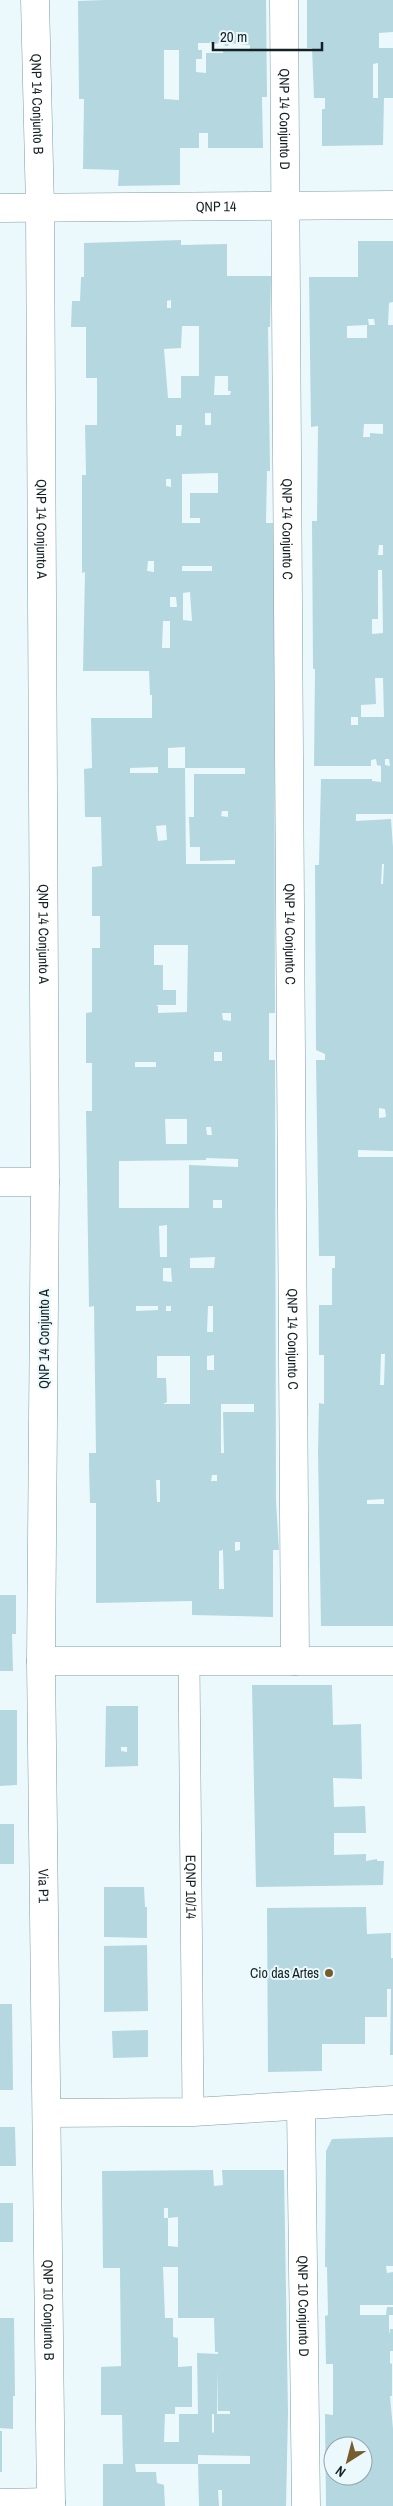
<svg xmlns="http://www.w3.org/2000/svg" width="393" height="2506" font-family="'Archivo Narrow',sans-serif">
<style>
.building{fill:#b5d7e0;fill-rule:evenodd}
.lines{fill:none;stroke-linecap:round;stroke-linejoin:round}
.lane-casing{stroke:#7d9da6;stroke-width:22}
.street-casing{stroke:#7d9da6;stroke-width:29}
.secondary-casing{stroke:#7d9da6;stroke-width:29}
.lane{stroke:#fff;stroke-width:21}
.street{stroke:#fff;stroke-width:28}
.secondary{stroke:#fff;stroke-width:28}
.poi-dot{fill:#775c2e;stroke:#ebf9fc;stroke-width:2}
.labels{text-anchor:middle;stroke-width:4;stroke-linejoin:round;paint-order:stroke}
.street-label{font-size:14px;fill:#142124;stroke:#ebf9fc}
.poi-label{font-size:14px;fill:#142124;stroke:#ebf9fc;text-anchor:end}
</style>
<rect width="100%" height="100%" fill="#ebf9fc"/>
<path class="building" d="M 104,0 L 266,0 L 267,97 L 262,97 L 263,148 L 208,148 L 208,133 L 199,133 L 199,148 L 180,148 L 180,185 L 118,186 L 119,170 L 83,169 L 84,99 L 79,99 L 78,1 ZM 210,41 L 212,44 L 224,43 L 225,46 L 228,46 L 229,43 L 250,45 L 250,49 L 223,50 L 223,53 L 206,53 L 206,73 L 196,72 L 196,59 L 202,59 L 202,50 L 198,50 L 198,43 L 210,43 ZM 164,50 L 179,50 L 179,100 L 164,99 Z
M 307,0 L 393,0 L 393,32 L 379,33 L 379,48 L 393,48 L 393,98 L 384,98 L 383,145 L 322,146 L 322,109 L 325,109 L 325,98 L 314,98 L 312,48 L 307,48 ZM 378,63 L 378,98 L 373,98 L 373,64 Z
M 181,240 L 181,245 L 227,244 L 227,276 L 271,276 L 270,327 L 268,327 L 270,471 L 267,471 L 266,523 L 274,523 L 275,1013 L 269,1013 L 269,1060 L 275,1060 L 276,1501 L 279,1550 L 273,1550 L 273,1617 L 192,1615 L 192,1601 L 96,1603 L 96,1503 L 90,1503 L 89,1465 L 89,1453 L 96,1453 L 94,1306 L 89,1307 L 86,1111 L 92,1111 L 92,1063 L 86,1063 L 86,1013 L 92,1012 L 92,948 L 100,948 L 100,916 L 92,916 L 92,867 L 102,866 L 101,817 L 85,817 L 84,769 L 92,768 L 91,718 L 152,718 L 152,695 L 150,695 L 149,671 L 83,671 L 85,572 L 82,573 L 82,475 L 86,475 L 85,425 L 97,425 L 97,378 L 86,378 L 86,327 L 71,327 L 72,301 L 80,301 L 81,277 L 84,277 L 84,243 ZM 171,300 L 171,308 L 167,308 L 167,301 ZM 182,326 L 199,326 L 199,376 L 181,376 L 181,398 L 168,398 L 164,349 L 181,348 ZM 215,376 L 228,376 L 228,391 L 231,391 L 230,395 L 214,395 ZM 205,413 L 211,413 L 211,425 L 205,425 ZM 176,425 L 182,425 L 181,436 L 176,436 ZM 218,473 L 218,493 L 190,493 L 190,518 L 200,518 L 200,523 L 182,523 L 182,474 ZM 166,479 L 171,479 L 171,487 L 166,486 ZM 148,561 L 154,561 L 154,572 L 147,571 ZM 182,566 L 212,566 L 212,571 L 182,571 ZM 190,592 L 192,621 L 183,620 L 183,593 ZM 170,597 L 176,597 L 177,607 L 170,607 ZM 163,621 L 170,621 L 170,648 L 162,648 ZM 185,747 L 185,768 L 168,768 L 168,748 ZM 158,767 L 158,773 L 130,773 L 130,768 ZM 185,768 L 245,768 L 245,774 L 194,774 L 194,817 L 189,817 L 190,847 L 200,847 L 200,861 L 235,860 L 235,864 L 186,864 ZM 222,811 L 228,811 L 228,817 L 221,816 ZM 166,825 L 167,840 L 158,841 L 156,826 ZM 154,945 L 188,945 L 187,1012 L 158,1013 L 158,1006 L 156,1005 L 176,1005 L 176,990 L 163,990 L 163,965 L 154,965 ZM 222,1013 L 231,1013 L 231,1021 L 223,1020 ZM 214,1052 L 222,1052 L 222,1061 L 214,1061 ZM 135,1062 L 156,1062 L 156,1067 L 135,1067 ZM 165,1119 L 187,1119 L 187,1144 L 166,1144 ZM 206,1127 L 211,1127 L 212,1135 L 207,1135 ZM 206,1158 L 238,1159 L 238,1167 L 189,1165 L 189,1208 L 119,1208 L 119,1161 L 206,1160 ZM 213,1200 L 222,1200 L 222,1208 L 213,1208 ZM 167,1225 L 167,1257 L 160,1257 L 159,1226 ZM 215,1257 L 214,1268 L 190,1268 L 190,1258 ZM 163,1268 L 171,1268 L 172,1282 L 163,1281 ZM 136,1306 L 158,1306 L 158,1310 L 136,1311 ZM 166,1306 L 171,1306 L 171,1311 L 166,1311 ZM 208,1306 L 213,1306 L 213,1332 L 207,1332 ZM 214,1355 L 214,1370 L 207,1370 L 207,1356 ZM 157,1356 L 190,1356 L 190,1404 L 163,1404 L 167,1402 L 166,1378 L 157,1378 ZM 221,1404 L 254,1404 L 254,1412 L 223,1412 L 224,1453 L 221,1453 ZM 212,1475 L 217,1475 L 217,1481 L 211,1481 ZM 156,1480 L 160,1480 L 160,1502 L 157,1502 ZM 235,1542 L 240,1542 L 240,1550 L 235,1551 ZM 223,1550 L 224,1589 L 219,1589 L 219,1551 Z
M 358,241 L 393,241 L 393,302 L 389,303 L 388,325 L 393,325 L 393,814 L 356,814 L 356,821 L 391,819 L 393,847 L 393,1151 L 358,1150 L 358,1157 L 393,1157 L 393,1626 L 321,1626 L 318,1452 L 319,1403 L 324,1404 L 324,1355 L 319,1355 L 319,1305 L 332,1305 L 332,1268 L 335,1268 L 335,1256 L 319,1256 L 316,1060 L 325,1060 L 325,1054 L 316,1050 L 315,865 L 319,865 L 321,779 L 372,779 L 372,781 L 381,782 L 381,766 L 377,765 L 376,759 L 371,760 L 371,766 L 314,766 L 315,669 L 313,669 L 312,521 L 317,521 L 318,426 L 311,427 L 309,277 L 358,277 ZM 368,319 L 374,319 L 375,325 L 369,325 ZM 367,325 L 367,338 L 347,338 L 347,326 ZM 364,424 L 383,424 L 383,434 L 370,433 L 370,437 L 363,437 ZM 379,545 L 383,545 L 383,555 L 378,555 ZM 378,570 L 382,570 L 383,633 L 372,634 L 372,619 L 378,619 ZM 375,678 L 383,678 L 384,717 L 361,717 L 361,705 L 376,704 ZM 351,717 L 358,717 L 358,725 L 351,725 ZM 385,759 L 389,759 L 390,766 L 385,765 ZM 382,864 L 384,864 L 383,884 L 381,884 ZM 379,1108 L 385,1109 L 386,1117 L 379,1118 ZM 381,1354 L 385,1354 L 384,1385 L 380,1385 ZM 384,1499 L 384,1504 L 367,1504 L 367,1500 Z
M 0,1595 L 16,1595 L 16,1634 L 12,1634 L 13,1671 L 0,1671 Z
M 252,1685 L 332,1685 L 333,1725 L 361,1724 L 362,1779 L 333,1778 L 334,1807 L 365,1806 L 366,1833 L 334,1833 L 334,1855 L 366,1854 L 366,1861 L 377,1859 L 377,1861 L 384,1861 L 383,1885 L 256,1887 Z
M 106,1706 L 138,1706 L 138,1766 L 105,1767 ZM 121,1747 L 127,1747 L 127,1752 L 121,1751 Z
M 0,1710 L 17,1710 L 17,1785 L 0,1786 Z
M 0,1824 L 14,1824 L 14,1864 L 0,1864 Z
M 104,1887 L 144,1887 L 145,1907 L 147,1907 L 147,1938 L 104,1937 Z
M 366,1907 L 367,1934 L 391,1933 L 391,1958 L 393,1958 L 393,2055 L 390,2055 L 391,1989 L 387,1989 L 387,2017 L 365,2017 L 365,2044 L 322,2044 L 322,2071 L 268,2072 L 267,1908 Z
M 147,1945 L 148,2011 L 104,2012 L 104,1946 Z
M 0,2004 L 12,2004 L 13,2090 L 0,2090 Z
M 148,2030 L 148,2057 L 113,2058 L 112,2031 Z
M 0,2127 L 15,2127 L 16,2166 L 0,2166 Z
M 393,2137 L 393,2266 L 386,2266 L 387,2273 L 393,2272 L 393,2305 L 360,2305 L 360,2315 L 386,2315 L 387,2307 L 393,2307 L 393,2315 L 389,2315 L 389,2335 L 390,2329 L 393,2329 L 393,2351 L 390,2351 L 390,2363 L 392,2364 L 392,2396 L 390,2396 L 393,2429 L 393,2506 L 326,2506 L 325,2414 L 333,2415 L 333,2364 L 326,2364 L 325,2316 L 328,2315 L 327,2267 L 325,2267 L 326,2151 L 332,2139 ZM 333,2446 L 363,2446 L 363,2476 L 333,2476 Z
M 213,2170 L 214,2186 L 223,2185 L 222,2170 L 284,2170 L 288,2413 L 286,2506 L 222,2506 L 222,2490 L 218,2490 L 219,2506 L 199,2506 L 198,2464 L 250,2464 L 250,2456 L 198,2455 L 198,2464 L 135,2464 L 136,2472 L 156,2472 L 157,2483 L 164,2485 L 165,2506 L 103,2506 L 103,2464 L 123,2464 L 122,2415 L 101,2415 L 101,2367 L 121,2366 L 120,2268 L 103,2268 L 102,2171 ZM 164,2208 L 168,2208 L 168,2218 L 164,2218 ZM 178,2217 L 178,2247 L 168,2246 L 168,2218 ZM 163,2267 L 178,2267 L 178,2318 L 214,2318 L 215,2352 L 218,2352 L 218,2354 L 197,2353 L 198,2414 L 179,2414 L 179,2442 L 164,2442 L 165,2414 L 175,2414 L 175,2407 L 192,2407 L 192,2366 L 178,2367 L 178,2338 L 173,2337 L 173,2318 L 165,2318 ZM 218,2369 L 218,2411 L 230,2411 L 230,2414 L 217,2414 ZM 212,2414 L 214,2414 L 214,2432 L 212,2433 Z
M 0,2203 L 13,2203 L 13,2242 L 0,2242 Z
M 0,2318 L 14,2318 L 15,2396 L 13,2396 L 13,2429 L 0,2428 Z
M 0,2431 L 2,2431 L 2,2472 L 0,2472 Z"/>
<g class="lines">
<g class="lane-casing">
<g id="lane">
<path id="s1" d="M 189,1661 L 193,2112"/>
</g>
</g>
<g class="street-casing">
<g id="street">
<path id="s2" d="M 284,0 L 295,1661"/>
<path id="s3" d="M 0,208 L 393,205"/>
<path d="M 0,1182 L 45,1182"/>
<path d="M 41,1661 L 393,1661"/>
<path id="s4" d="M 301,2106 L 306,2506"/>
<path d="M 47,2113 L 193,2112 L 393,2100"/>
<path d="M 0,2503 L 51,2502"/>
</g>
</g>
<g class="secondary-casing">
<g id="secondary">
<path id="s5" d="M 35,0 L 40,208 L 45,1182 L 41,1661 L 51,2506"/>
</g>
</g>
<use href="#lane" class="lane"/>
<use href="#street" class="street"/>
<use href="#secondary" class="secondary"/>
</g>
<circle class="poi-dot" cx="329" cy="1973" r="5"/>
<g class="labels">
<g class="street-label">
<text dy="5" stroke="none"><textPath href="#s5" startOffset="104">QNP 14 Conjunto B</textPath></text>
<text dy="5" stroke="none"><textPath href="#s2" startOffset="119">QNP 14 Conjunto D</textPath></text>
<text dy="5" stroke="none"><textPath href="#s3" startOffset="216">QNP 14</textPath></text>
<text dy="5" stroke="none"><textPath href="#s5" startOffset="529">QNP 14 Conjunto A</textPath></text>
<text dy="5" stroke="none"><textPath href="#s2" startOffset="529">QNP 14 Conjunto C</textPath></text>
<text dy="5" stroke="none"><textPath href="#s5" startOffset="934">QNP 14 Conjunto A</textPath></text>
<text dy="5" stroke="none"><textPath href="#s2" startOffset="934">QNP 14 Conjunto C</textPath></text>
<text transform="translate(44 1339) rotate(-90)" y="5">QNP 14 Conjunto A</text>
<text dy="5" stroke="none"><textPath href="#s2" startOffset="1339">QNP 14 Conjunto C</textPath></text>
<text dy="5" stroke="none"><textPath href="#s5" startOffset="1886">Via P1</textPath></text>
<text dy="5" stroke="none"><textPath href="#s1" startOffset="226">EQNP 10/14</textPath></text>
<text dy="5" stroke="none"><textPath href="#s4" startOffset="200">QNP 10 Conjunto D</textPath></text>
<text dy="5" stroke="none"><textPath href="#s5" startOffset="2310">QNP 10 Conjunto B</textPath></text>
</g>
<g class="poi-label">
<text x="319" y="1978">Cio das Artes</text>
</g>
</g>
<g transform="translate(348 2461) rotate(216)"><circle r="24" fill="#ebf9fc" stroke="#95a3a6"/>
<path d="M0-4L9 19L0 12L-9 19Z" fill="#775c2e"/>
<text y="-8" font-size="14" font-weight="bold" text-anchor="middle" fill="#142124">N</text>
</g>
<path d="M213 42v8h109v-8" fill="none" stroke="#142124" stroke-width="2.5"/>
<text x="220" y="42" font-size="15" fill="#142124" stroke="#ebf9fc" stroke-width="4" paint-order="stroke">20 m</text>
</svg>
